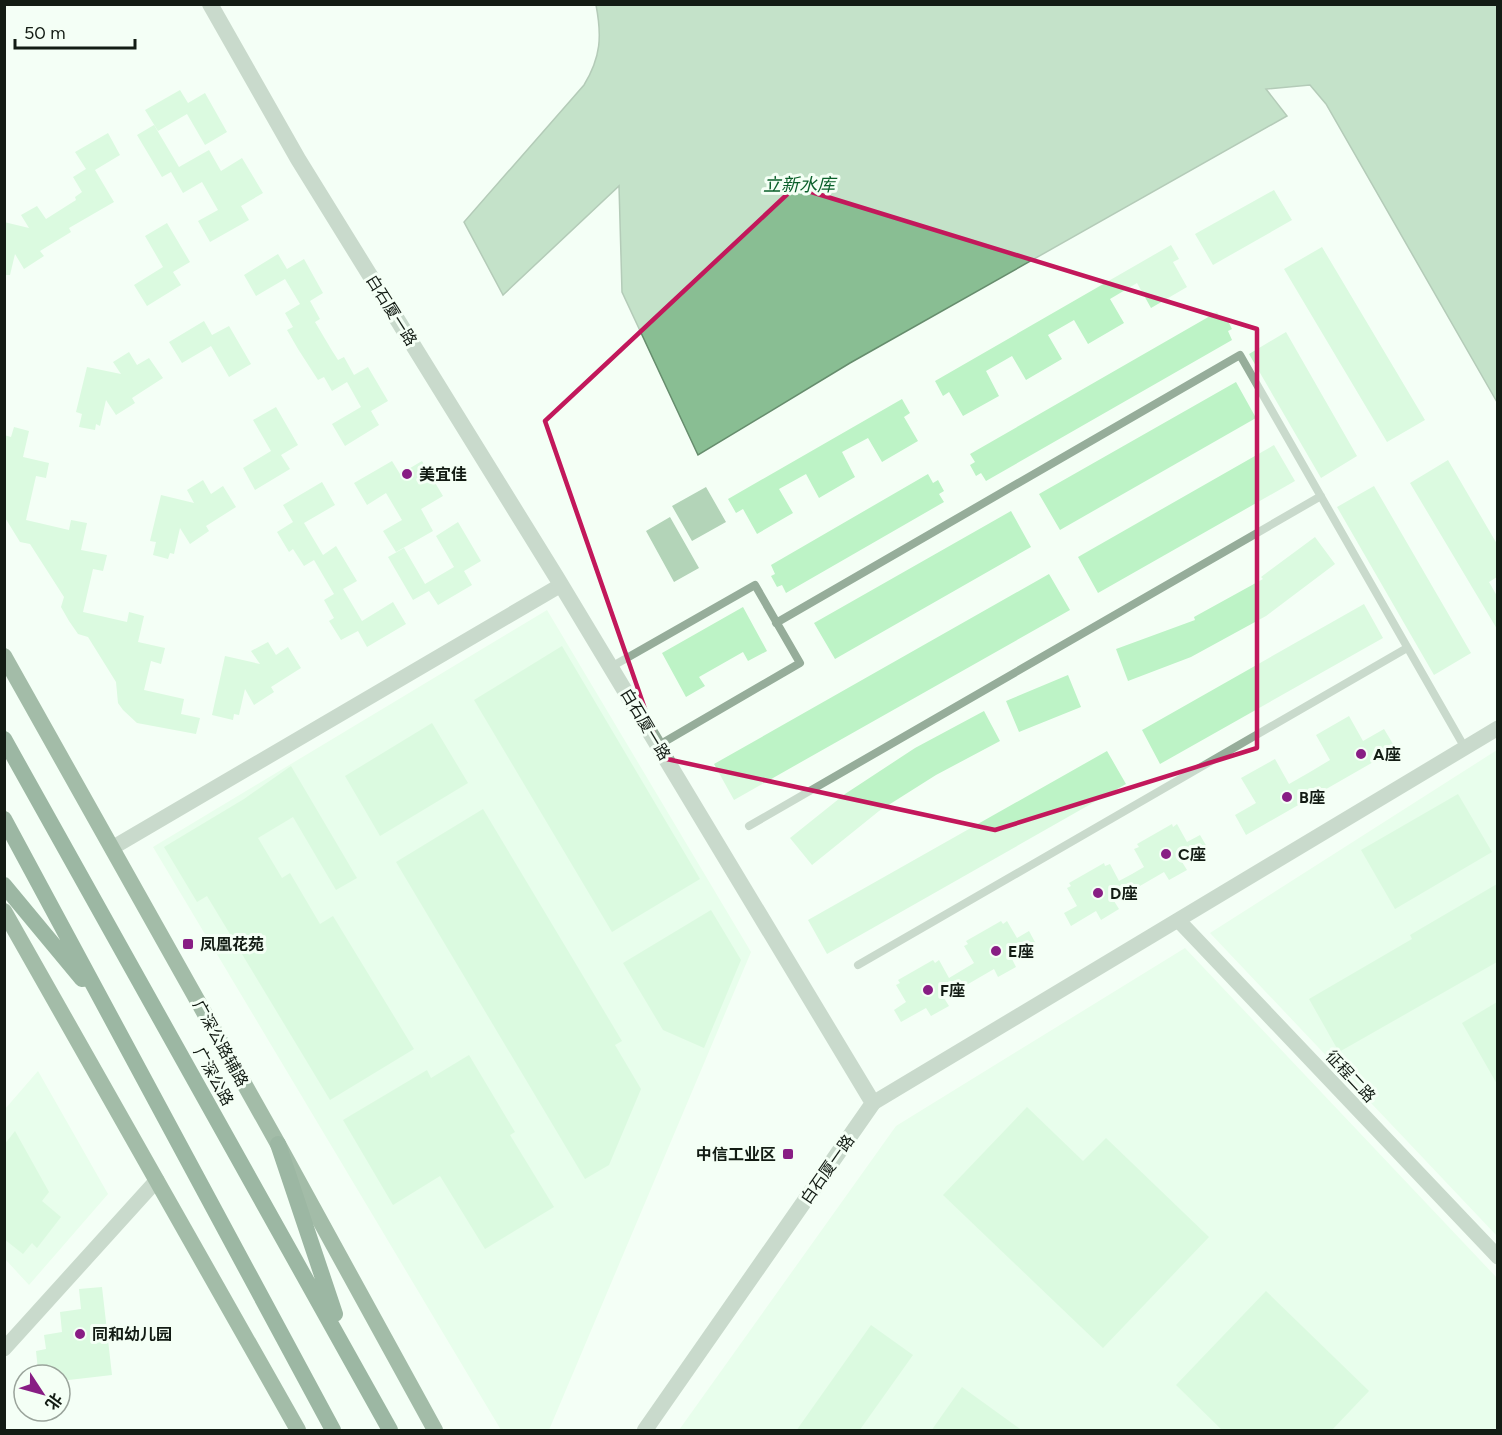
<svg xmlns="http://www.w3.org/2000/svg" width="1502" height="1435" font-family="Figtree,'Noto Sans SC',sans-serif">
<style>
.built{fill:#dafcdf}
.green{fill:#b3d4b8}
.water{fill:#89be93;stroke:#668d6d;stroke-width:1.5}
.building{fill:#bdf3c6}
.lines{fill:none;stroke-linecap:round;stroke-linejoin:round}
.service{stroke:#96ad9a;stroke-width:8}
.minor{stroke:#96ad9a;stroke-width:15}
.tertiary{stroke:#96ad9a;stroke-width:16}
.primary{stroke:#426c4b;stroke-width:16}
.trunk{stroke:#32603e;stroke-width:16}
.marked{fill:none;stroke:#c2185b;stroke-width:4.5;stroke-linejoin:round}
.poi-dot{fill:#881e84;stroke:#f4fff5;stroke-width:2}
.labels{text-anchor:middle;stroke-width:6;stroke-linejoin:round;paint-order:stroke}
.street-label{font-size:16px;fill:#131c14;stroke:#f4fff5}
.poi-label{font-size:16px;font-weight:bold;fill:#131c14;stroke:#f4fff5;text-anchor:start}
.water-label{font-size:18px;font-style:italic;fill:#0b602b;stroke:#f4fff5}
</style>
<rect width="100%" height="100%" fill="#f4fff5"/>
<path class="built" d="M 547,610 L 751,952 L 549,1430 L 501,1430 L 153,847 Z
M 1497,750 L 1497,1236 L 1210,933 Z
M 1185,948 L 1497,1278 L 1497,1430 L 679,1430 L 896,1126 Z
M 38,1071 L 108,1194 L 29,1285 L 5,1259 L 5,1109 Z"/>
<path class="green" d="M 706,487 L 726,522 L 692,541 L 672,506 Z
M 670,517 L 699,568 L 674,582 L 646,531 Z"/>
<path class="water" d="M 596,5 L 1497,5 L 1497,402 L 1326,104 L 1310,85 L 1266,89 L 1287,116 L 850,363 L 698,455 L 622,292 L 619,186 L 503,295 L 464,222 L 584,85 C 601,57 602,36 596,5 Z"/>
<path class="building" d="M 180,90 L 188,103 L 205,93 L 227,132 L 205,145 L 187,114 L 158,131 L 145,110 Z
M 154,125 L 179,167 L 209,150 L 221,171 L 242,158 L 263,193 L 241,206 L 249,220 L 210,242 L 198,221 L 218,210 L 202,182 L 183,193 L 171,172 L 162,177 L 137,135 Z
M 108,133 L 120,155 L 95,170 L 114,202 L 69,228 L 71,232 L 40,251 L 44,256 L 24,269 L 15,254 L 10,275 L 4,275 L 4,222 L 29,228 L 21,215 L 37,206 L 46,219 L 76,200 L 75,197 L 82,192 L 73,177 L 86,169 L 75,152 Z
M 1274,190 L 1292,220 L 1213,265 L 1195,234 Z
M 167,223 L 190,262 L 173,272 L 181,285 L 147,306 L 134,285 L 163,267 L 145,236 Z
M 1171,245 L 1179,259 L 1173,262 L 1187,287 L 1151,308 L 1137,283 L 1110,299 L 1124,323 L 1088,344 L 1074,320 L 1048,335 L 1062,359 L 1026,380 L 1012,356 L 986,371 L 999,396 L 963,416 L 949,392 L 943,396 L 935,381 Z
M 1322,247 L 1425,420 L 1387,442 L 1284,269 Z
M 278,254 L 287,269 L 304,259 L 323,293 L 310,301 L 320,319 L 315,322 L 331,349 L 338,360 L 344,357 L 354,375 L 368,367 L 388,401 L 371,411 L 379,425 L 345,446 L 332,424 L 361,407 L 347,382 L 332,391 L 324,377 L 318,380 L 298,349 L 287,330 L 293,327 L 285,313 L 300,304 L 285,279 L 256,296 L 244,275 Z
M 1217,312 L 1221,320 L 1226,317 L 1232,329 L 1228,331 L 1232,340 L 986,481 L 981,473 L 976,476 L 970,465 L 975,462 L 970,454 Z
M 204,321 L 212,335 L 229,326 L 251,364 L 229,377 L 211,346 L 182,363 L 169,342 Z
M 1286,332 L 1357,456 L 1321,478 L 1249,354 Z
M 129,352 L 137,365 L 149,358 L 163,378 L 132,398 L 135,403 L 116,415 L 106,400 L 100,426 L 96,424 L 95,430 L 79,427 L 82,414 L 76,412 L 87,367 L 121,374 L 113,362 Z
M 1236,382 L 1256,418 L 1060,530 L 1039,494 Z
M 902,399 L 910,413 L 904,417 L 918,441 L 882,462 L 868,438 L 842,452 L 855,477 L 819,498 L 806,474 L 779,489 L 793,513 L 757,534 L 743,509 L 736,513 L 728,499 Z
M 276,407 L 298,445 L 281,455 L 290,469 L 255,490 L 243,468 L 271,451 L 253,420 Z
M 14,427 L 29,431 L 23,457 L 49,463 L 46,478 L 36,476 L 26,520 L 69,530 L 71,520 L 87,523 L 81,550 L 107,555 L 103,571 L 93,569 L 83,612 L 127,622 L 129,612 L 144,616 L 138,642 L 165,648 L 161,664 L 151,661 L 144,690 L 184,699 L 181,714 L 200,718 L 196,734 L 137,723 L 123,710 L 118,703 L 116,682 L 88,637 L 78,634 L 69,621 L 61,607 L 64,597 L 30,544 L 20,542 L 4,516 L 4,435 L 11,437 Z
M 1274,445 L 1295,481 L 1098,593 L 1078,557 Z
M 1448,460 L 1497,544 L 1497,577 L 1489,582 L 1497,596 L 1497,629 L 1410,483 Z
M 392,461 L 400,474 L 422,461 L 443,496 L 421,509 L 433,531 L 396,552 L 383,531 L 402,520 L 386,493 L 367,505 L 354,483 Z
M 928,474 L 933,483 L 938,480 L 944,491 L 939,494 L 944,502 L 786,593 L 782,585 L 777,587 L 771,576 L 775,574 L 771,565 Z
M 203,480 L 211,494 L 223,486 L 236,507 L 206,526 L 209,531 L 190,544 L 180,528 L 174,554 L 170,553 L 168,559 L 153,555 L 156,542 L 150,541 L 161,495 L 194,503 L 187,490 Z
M 322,482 L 335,505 L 304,523 L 323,555 L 336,546 L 357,581 L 343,589 L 362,621 L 393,602 L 406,624 L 367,647 L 358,631 L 341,640 L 329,621 L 334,618 L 324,600 L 334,594 L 314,560 L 304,566 L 293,549 L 289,552 L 277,532 L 293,522 L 283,505 Z
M 1374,486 L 1471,653 L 1434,675 L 1337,507 Z
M 1011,511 L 1031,547 L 835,659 L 814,623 Z
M 458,522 L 481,561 L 464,571 L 472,585 L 438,605 L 429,591 L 413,600 L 388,557 L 404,548 L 425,584 L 454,567 L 436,536 Z
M 1315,537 L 1335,564 L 1266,616 L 1191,657 L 1128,681 L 1116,649 L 1195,620 L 1194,617 L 1263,579 L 1261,577 Z
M 1049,574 L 1070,610 L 734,800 L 714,764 Z
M 1364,604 L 1383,638 L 1160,764 L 1142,730 Z
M 743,607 L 767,651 L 748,661 L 743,652 L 699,677 L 705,686 L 686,697 L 662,653 Z
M 268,642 L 276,655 L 288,647 L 301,668 L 271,687 L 274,692 L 254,705 L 245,689 L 239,715 L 234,714 L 233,720 L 212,715 L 225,656 L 260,664 L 251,651 Z
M 562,646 L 700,879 L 612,932 L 474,700 Z
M 1068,675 L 1081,707 L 1019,732 L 1006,701 Z
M 984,711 L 1000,741 L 936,775 L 879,811 L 812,865 L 790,838 L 845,794 L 915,748 Z
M 1349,716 L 1363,741 L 1384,729 L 1396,749 L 1246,835 L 1235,815 L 1256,803 L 1241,778 L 1275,759 L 1289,784 L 1310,772 L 1330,760 L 1316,735 Z
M 432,723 L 468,783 L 380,836 L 345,776 Z
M 1107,751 L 1126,784 L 827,954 L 808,920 Z
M 291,766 L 357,878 L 336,890 L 293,817 L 258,838 L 282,878 L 290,873 L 320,924 L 333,916 L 414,1049 L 330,1100 L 207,896 L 197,902 L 164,847 L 244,799 Z
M 1458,794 L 1492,852 L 1395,909 L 1361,850 Z
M 483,809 L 622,1041 L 615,1045 L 641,1089 L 609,1165 L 585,1179 L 396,862 Z
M 1172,824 L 1173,827 L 1177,824 L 1187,842 L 1200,835 L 1207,847 L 1182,862 L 1187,870 L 1169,880 L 1164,872 L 1114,901 L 1119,909 L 1101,920 L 1096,911 L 1071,926 L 1064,913 L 1077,906 L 1067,888 L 1071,886 L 1069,883 L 1104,863 L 1105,866 L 1110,864 L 1119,881 L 1132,874 L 1144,867 L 1134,849 L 1139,847 L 1137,844 Z
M 1497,884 L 1497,962 L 1339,1052 L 1309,999 L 1412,939 L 1410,935 Z
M 711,910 L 741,960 L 704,1048 L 663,1030 L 623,963 Z
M 1001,921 L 1003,924 L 1007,921 L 1017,938 L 1029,931 L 1036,944 L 1012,959 L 1016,967 L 998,977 L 994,969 L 944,998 L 949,1006 L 931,1016 L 926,1008 L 901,1022 L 894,1010 L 906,1002 L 896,985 L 900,983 L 898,980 L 933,960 L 935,963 L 939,960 L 949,978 L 974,963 L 964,946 L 968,944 L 966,941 Z
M 1497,1002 L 1497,1084 L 1462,1023 Z
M 469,1055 L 515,1132 L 510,1135 L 554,1207 L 485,1249 L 440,1176 L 393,1205 L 343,1120 L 427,1070 L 431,1078 Z
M 1027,1107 L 1083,1161 L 1106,1138 L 1209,1237 L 1103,1348 L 943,1195 Z
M 15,1131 L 49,1192 L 42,1201 L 61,1217 L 37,1248 L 32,1243 L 23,1254 L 4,1239 L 4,1145 Z
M 102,1287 L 112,1375 L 60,1381 L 60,1375 L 43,1375 L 38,1370 L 36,1351 L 46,1349 L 44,1335 L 62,1332 L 60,1312 L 81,1309 L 79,1289 Z
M 1266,1291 L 1369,1391 L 1331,1431 L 1223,1431 L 1176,1385 Z
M 871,1325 L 913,1355 L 859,1431 L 796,1431 Z
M 962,1387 L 1023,1431 L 931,1431 Z"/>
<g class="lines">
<path class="service" d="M 776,623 L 1240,355 L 1465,748
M 611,667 L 755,585 L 800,663 L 659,745
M 749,826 L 1321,496
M 858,965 L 1407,648"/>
<path class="minor" d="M 112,848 L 561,585
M 1178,920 L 1498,1257
M 873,1103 L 1498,728
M 4,1349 L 157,1180"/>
<path class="tertiary" d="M 210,4 L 298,159 L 557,578 L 873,1103 L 645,1430"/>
<path class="primary" d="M 4,656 L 278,1144 L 435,1430
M 4,911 L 298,1430"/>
<path class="trunk" d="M 4,739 L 390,1430
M 4,819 L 333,1430
M 4,885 L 82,979
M 278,1144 L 335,1314"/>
</g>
<path d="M0 0H1502V1435H0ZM 795,187 L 1257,329 L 1257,748 L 995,830 L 662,758 L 545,421 Z" fill="#f4fff5" fill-opacity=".55" fill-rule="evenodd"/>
<path class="marked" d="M 795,187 L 1257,329 L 1257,748 L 995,830 L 662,758 L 545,421 Z"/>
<g class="poi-dot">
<circle cx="407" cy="474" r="6"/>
<circle cx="1361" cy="754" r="6"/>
<circle cx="1287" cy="797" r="6"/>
<circle cx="1166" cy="854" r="6"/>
<circle cx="1098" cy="893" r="6"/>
<rect x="182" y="938" width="12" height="12" rx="3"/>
<circle cx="996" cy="951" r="6"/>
<circle cx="928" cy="990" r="6"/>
<rect x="782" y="1148" width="12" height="12" rx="3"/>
<circle cx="80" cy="1334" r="6"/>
</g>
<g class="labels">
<g class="street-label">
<text transform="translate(392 310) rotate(58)" y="6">白石厦一路</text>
<text transform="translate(646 724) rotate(59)" y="6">白石厦一路</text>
<text transform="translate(221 1043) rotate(61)" y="6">广深公路辅路</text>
<text transform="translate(214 1076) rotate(61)" y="6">广深公路</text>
<text transform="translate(1351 1076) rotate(47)" y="6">征程二路</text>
<text transform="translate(827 1169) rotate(-55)" y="6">白石厦一路</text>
</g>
<g class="poi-label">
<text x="419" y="480">美宜佳</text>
<text x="1373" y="760">A座</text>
<text x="1299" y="803">B座</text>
<text x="1178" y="860">C座</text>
<text x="1110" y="899">D座</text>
<text x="200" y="950">凤凰花苑</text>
<text x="1008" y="957">E座</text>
<text x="940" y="996">F座</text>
<text x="776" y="1160" text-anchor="end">中信工业区</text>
<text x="92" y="1340">同和幼儿园</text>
</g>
<g class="water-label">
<text x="799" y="191">立新水库</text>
</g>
</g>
<rect width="1502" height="1435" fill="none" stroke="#131c14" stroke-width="12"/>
<g transform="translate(42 1393) rotate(126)"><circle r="28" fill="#f4fff5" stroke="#9aa49b" stroke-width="1.5"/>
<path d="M0-4.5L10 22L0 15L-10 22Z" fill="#881e84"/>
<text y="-9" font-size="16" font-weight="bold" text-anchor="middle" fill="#131c14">北</text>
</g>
<path d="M15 39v9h120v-9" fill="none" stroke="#131c14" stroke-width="3"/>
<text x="24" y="39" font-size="18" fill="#131c14" stroke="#f4fff5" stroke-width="4.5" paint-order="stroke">50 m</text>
</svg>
